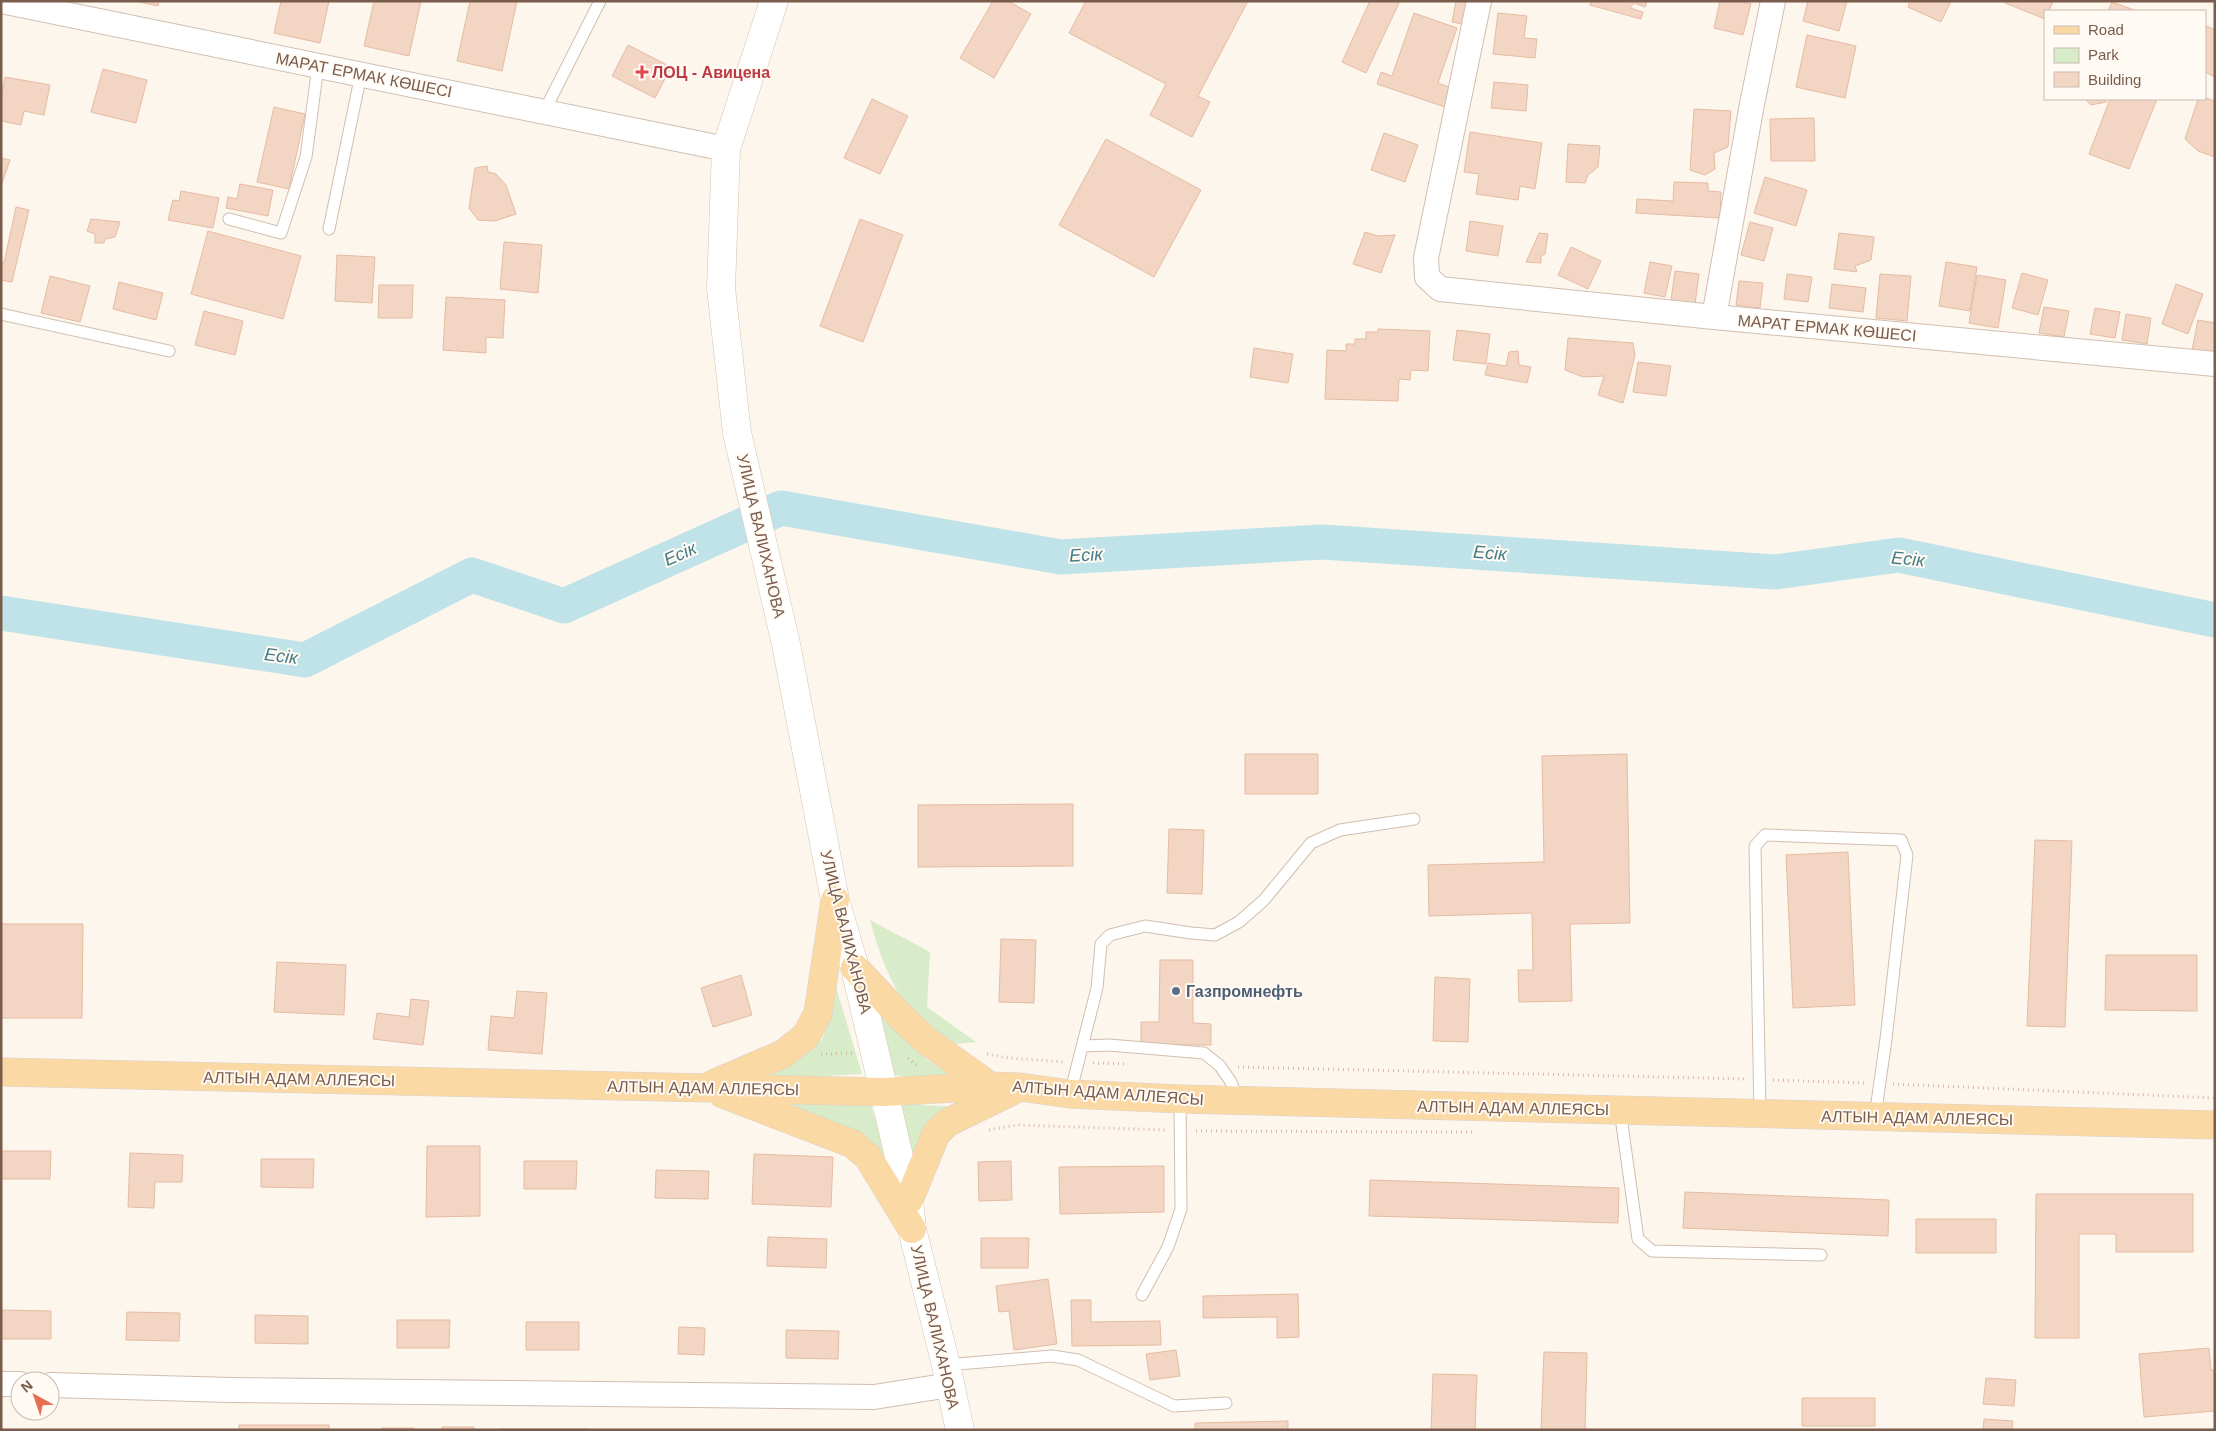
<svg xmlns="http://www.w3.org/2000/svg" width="2216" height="1431" font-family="Helvetica,sans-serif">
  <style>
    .green { fill: #d8ecc9 }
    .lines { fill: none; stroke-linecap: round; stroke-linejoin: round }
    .river { stroke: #bfe3e8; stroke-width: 35 }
    .building { fill: #f3d5c3; stroke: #e6bba3 }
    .service-casing { stroke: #d1beb0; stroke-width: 13 }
    .minor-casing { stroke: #d1beb0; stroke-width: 26 }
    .secondary-casing { stroke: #d6c0b0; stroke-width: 29 }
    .primary-casing { stroke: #dad1cd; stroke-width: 29 }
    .path { stroke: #d9b8a5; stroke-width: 3; stroke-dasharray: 1 4; stroke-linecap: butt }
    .service { stroke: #fff; stroke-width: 11 }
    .minor { stroke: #fff; stroke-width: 24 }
    .secondary { stroke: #fff; stroke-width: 28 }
    .primary { stroke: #fbd9a5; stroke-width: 28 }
    .health-dot { fill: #e0444e; stroke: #fffaf3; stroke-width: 2 }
    .service-dot { fill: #5c6f8a; stroke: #fffaf3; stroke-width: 2 }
    .labels { text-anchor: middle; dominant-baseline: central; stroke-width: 4; stroke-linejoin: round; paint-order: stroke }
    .health-label { font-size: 16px; font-weight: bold; fill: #be3a42; stroke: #fffaf3; text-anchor: start }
    .street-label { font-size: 16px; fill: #7a5c4d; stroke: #fffaf3 }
    .service-label { font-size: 16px; font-weight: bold; fill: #4e5e75; stroke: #fffaf3; text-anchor: start }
    .water-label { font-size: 18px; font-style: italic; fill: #437c86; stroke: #fffaf3 }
  </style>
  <rect width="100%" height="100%" fill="#fdf6ec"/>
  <path class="green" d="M 870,920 L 930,952 L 927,1007 L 976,1042 L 944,1045 C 933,1034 921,1023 911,1011 C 891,986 878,951 870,920 Z
    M 833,977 L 862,1074 L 746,1080 L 822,1040 L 831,1013 Z
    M 866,983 L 927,1060 L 968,1084 L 895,1075 Z
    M 782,1101 L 870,1103 L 897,1183 L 816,1119 Z
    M 898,1104 L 965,1107 L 910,1170 Z"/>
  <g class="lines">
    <path class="river" d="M 1,613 L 305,660 L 472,575 L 564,606 L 781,508 L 1061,557 L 1322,542 L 1775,572 L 1899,555 L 2215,620"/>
  </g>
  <path class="building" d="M 135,1 L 159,1 L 158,6 Z
    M 281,1 L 329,1 L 320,43 L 274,33 Z
    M 374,1 L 421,1 L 409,56 L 364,46 Z
    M 470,1 L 517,1 L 502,71 L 457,61 Z
    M 993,1 L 1008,1 L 1031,14 L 994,78 L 960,58 Z
    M 1086,1 L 1248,1 L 1198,96 L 1210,102 L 1192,137 L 1150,115 L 1166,84 L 1069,33 Z
    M 1370,1 L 1400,1 L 1366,73 L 1342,62 Z
    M 1456,1 L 1471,1 L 1466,25 L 1452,22 Z
    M 1591,1 L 1647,1 L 1645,7 L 1634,3 L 1630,8 L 1643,12 L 1641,19 L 1590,5 Z
    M 1720,1 L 1739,1 L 1751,4 L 1743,35 L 1714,28 Z
    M 1808,1 L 1847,1 L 1839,31 L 1803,21 Z
    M 1910,1 L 1951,1 L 1941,22 L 1908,7 Z
    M 2006,1 L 2053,1 L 2049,11 L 2045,11 L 2045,19 L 2005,3 Z
    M 2112,2 L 2137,11 L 2108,11 Z
    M 1414,13 L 1457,28 L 1438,83 L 1452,88 L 1445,107 L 1377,84 L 1381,72 L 1392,76 Z
    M 1498,13 L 1527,16 L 1524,38 L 1537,39 L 1535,58 L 1493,54 Z
    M 2205,25 L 2215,30 L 2215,77 L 2205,72 Z
    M 1807,35 L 1856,46 L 1845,98 L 1796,87 Z
    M 628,45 L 671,67 L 655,98 L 612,76 Z
    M 103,69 L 147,80 L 136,123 L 91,112 Z
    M 5,77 L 50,85 L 44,115 L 24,111 L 21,125 L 1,121 L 1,99 Z
    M 1494,82 L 1528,85 L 1526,111 L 1491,108 Z
    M 2205,98 L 2215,101 L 2215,157 L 2198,151 L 2185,139 L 2198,99 Z
    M 872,99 L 908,116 L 880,174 L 844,158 Z
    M 2085,99 L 2107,99 L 2106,102 L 2091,105 Z
    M 2110,99 L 2157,99 L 2129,169 L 2089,154 Z
    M 274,107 L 305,114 L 289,189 L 257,182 Z
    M 1694,109 L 1731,111 L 1728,147 L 1714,153 L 1715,169 L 1705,175 L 1690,170 Z
    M 1814,118 L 1815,161 L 1771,161 L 1770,119 Z
    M 1470,132 L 1542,143 L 1535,189 L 1520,186 L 1518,200 L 1476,194 L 1479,174 L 1464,172 Z
    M 1384,133 L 1418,145 L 1405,182 L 1371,170 Z
    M 1106,139 L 1201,190 L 1154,277 L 1059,225 Z
    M 1568,144 L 1600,146 L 1598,167 L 1588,175 L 1585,183 L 1566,182 Z
    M 1,158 L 10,160 L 1,186 Z
    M 487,166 L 488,172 L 496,174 L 506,185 L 516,214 L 495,221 L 478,220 L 469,208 L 475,168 Z
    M 1765,177 L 1807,190 L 1796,226 L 1754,213 Z
    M 1674,182 L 1708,183 L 1708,191 L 1721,192 L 1720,218 L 1636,213 L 1637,199 L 1673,201 Z
    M 240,184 L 273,190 L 268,216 L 226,208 L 228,197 L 237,199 Z
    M 181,191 L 219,198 L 213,228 L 168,220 L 173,200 L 179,201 Z
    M 16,207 L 29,210 L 12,282 L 1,280 L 1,262 L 4,263 Z
    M 91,219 L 120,222 L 115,237 L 105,239 L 104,243 L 95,243 L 95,234 L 87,231 Z
    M 860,219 L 903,235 L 863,342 L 820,326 Z
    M 1470,221 L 1503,226 L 1498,256 L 1466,251 Z
    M 1750,222 L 1773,228 L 1764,261 L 1741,255 Z
    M 208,231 L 301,256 L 283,319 L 191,294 Z
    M 1365,232 L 1378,236 L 1395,235 L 1381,273 L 1353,264 Z
    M 1539,233 L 1548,234 L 1545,254 L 1541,256 L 1541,263 L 1526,262 Z
    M 1839,233 L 1874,237 L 1871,260 L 1855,266 L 1857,272 L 1834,269 Z
    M 504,242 L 542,245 L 538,293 L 500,289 Z
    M 1571,247 L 1601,261 L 1588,289 L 1558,275 Z
    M 337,255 L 375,257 L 372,303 L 335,301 Z
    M 1650,262 L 1672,266 L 1665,297 L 1644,293 Z
    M 1946,262 L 1977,267 L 1970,311 L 1939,306 Z
    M 1675,271 L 1699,274 L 1695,304 L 1683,307 L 1671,300 Z
    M 2022,273 L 2048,280 L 2038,315 L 2012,308 Z
    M 1787,274 L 1812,277 L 1808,302 L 1784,299 Z
    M 1880,274 L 1911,276 L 1907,321 L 1876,318 Z
    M 1977,275 L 2006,280 L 1998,328 L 1969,323 Z
    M 50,276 L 90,286 L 80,322 L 41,313 Z
    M 1739,281 L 1763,283 L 1760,308 L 1736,305 Z
    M 119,282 L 163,293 L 156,320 L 113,309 Z
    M 1832,284 L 1866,288 L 1863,312 L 1829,308 Z
    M 2176,284 L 2203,294 L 2188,334 L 2162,324 Z
    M 379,285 L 413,285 L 412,318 L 378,318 Z
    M 446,297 L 505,300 L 503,338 L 486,337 L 486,353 L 443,350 Z
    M 2044,307 L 2069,311 L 2064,337 L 2039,333 Z
    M 2095,308 L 2120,312 L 2115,338 L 2090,334 Z
    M 204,311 L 243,321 L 235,355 L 195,345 Z
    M 2126,314 L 2151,318 L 2147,344 L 2122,340 Z
    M 2198,320 L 2215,323 L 2215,354 L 2192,350 Z
    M 1378,329 L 1430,331 L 1428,371 L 1411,370 L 1410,380 L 1399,379 L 1398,401 L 1325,399 L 1327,350 L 1346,351 L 1346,344 L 1355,344 L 1355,339 L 1366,339 L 1366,332 L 1378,332 Z
    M 1457,330 L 1490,334 L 1486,364 L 1453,360 Z
    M 1568,338 L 1633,343 L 1635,355 L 1623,403 L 1598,395 L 1604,376 L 1583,377 L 1565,370 Z
    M 1254,348 L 1293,354 L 1288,383 L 1250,377 Z
    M 1518,351 L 1519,365 L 1531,367 L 1527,383 L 1485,375 L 1488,363 L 1506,366 L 1509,352 Z
    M 1638,362 L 1671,366 L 1666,396 L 1633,392 Z
    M 1245,754 L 1318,754 L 1318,794 L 1245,794 Z
    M 1627,754 L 1630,923 L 1570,924 L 1572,1001 L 1519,1002 L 1518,970 L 1533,970 L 1532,913 L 1429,916 L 1428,865 L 1544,862 L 1542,756 Z
    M 1073,804 L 1073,866 L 918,867 L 918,805 Z
    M 1169,829 L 1204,830 L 1202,894 L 1167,893 Z
    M 2035,840 L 2072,841 L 2065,1027 L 2027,1026 Z
    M 1848,852 L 1855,1005 L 1793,1008 L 1786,855 Z
    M 1,924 L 83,924 L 82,1018 L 1,1018 Z
    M 1001,939 L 1036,940 L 1034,1003 L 999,1002 Z
    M 2106,955 L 2197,955 L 2197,1011 L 2105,1010 Z
    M 1160,960 L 1193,960 L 1193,1023 L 1211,1024 L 1211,1045 L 1141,1045 L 1141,1022 L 1159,1022 Z
    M 277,962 L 346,965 L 344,1015 L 274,1012 Z
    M 741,975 L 752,1015 L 713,1027 L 701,988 Z
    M 1435,977 L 1470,979 L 1468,1042 L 1433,1041 Z
    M 517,991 L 547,993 L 542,1054 L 488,1050 L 491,1016 L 514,1018 Z
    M 411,999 L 429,1001 L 423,1045 L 373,1039 L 377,1013 L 409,1017 Z
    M 427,1146 L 480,1146 L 480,1216 L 426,1217 Z
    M 1,1151 L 51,1151 L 50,1179 L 1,1179 Z
    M 130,1153 L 183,1155 L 182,1182 L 155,1182 L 154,1208 L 128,1207 Z
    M 754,1154 L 833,1157 L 831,1207 L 752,1204 Z
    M 261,1159 L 314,1159 L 313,1188 L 261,1187 Z
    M 524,1161 L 577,1161 L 576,1189 L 524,1189 Z
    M 1011,1161 L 1012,1200 L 979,1201 L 978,1162 Z
    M 1164,1166 L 1164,1212 L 1060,1214 L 1059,1167 Z
    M 656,1170 L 709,1171 L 708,1199 L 655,1198 Z
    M 1370,1180 L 1619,1188 L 1618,1223 L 1369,1216 Z
    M 1685,1192 L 1889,1200 L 1888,1236 L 1683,1228 Z
    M 2036,1194 L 2193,1194 L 2193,1252 L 2116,1252 L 2116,1234 L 2079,1234 L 2079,1338 L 2035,1338 Z
    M 1916,1219 L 1996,1219 L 1996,1253 L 1916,1253 Z
    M 768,1237 L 827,1239 L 826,1268 L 767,1266 Z
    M 981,1238 L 1029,1238 L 1028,1268 L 981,1268 Z
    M 1048,1279 L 1057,1344 L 1014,1350 L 1009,1311 L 999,1312 L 996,1286 Z
    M 1298,1294 L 1299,1337 L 1277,1338 L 1277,1317 L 1203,1318 L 1203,1296 Z
    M 1071,1300 L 1091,1300 L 1091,1322 L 1160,1321 L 1161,1345 L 1072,1346 Z
    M 1,1310 L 51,1311 L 51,1339 L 1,1339 Z
    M 127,1312 L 180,1313 L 179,1341 L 126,1340 Z
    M 255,1315 L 308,1316 L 308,1344 L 255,1343 Z
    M 397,1320 L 450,1320 L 449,1348 L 397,1348 Z
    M 526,1322 L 579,1322 L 579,1350 L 526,1350 Z
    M 679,1327 L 705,1328 L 704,1355 L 678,1354 Z
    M 786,1330 L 839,1331 L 838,1359 L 786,1358 Z
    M 2209,1348 L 2211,1370 L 2215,1370 L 2215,1411 L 2144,1417 L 2139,1354 Z
    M 1176,1350 L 1180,1376 L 1150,1380 L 1146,1354 Z
    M 1544,1352 L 1587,1353 L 1585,1430 L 1541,1430 Z
    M 1433,1374 L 1477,1375 L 1475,1430 L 1431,1430 Z
    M 1986,1378 L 2016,1380 L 2014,1406 L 1983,1404 Z
    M 1802,1398 L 1875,1398 L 1875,1426 L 1802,1426 Z
    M 1984,1419 L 2013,1421 L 2012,1430 L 1983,1430 Z
    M 1288,1421 L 1288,1430 L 1195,1430 L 1195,1423 Z
    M 239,1425 L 329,1425 L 329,1430 L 239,1430 Z
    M 442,1427 L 474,1427 L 474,1430 L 442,1430 Z
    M 382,1428 L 414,1428 L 414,1430 L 382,1430 Z
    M 499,1429 L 589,1429 L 589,1430 L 499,1430 Z"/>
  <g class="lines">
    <g class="service-casing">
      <path id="service" d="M 544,112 L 600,1
        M 229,219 L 281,233 L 306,157 L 318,66
        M 329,229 L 361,74
        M 1,314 L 169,351
        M 1083,1046 L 1109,1045 L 1204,1053 L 1220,1066 L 1231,1082 L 1238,1100
        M 1070,1094 L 1097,988 L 1101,944 L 1110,935 L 1145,926 L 1191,933 L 1215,935 L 1239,922 L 1264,900 L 1311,843 L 1340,830 L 1414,819
        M 1620,1110 L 1638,1239 L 1652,1251 L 1821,1255
        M 1760,1114 L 1755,846 L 1765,835 L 1901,840 L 1907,855 L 1886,1039 L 1875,1117
        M 1142,1295 L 1168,1247 L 1181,1209 L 1180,1099
        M 946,1365 L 1052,1356 L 1078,1360 L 1174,1406 L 1226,1403"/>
    </g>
    <g class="minor-casing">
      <path id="minor" d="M 1,1 L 726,149
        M 1479,1 L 1426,258 L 1427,277 L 1440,289 L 1714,317 L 2215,364
        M 1714,317 L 1752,104 L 1773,1
        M 1,1384 L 20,1384
        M 50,1385 L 231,1390 L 874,1397 L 950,1385"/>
    </g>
    <g class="secondary-casing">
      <path id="secondary" d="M 774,1 L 726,149 L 721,288 L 737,433 L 786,644 L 835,900 L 855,968 L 875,1053 L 909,1200 L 912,1229 L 946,1365 L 960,1430"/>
    </g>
    <g class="primary-casing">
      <path id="primary" d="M 855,968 L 905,1021 L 927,1041 L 990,1086
        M 1,1072 L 884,1092 L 990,1086 L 1020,1087 L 1070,1094 L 1180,1099 L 2215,1125
        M 713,1084 L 783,1054 L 806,1036 L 818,1013 L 835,900
        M 723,1094 L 853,1144 L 868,1157 L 912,1229
        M 909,1200 L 936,1134 L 947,1123 L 1016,1089"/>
    </g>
    <path class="path" d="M 821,1054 L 852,1053
      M 987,1054 L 1009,1058 L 1065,1062
      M 908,1058 L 918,1067
      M 1093,1063 L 1127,1064
      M 1238,1067 L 1745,1079
      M 1773,1080 L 1864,1083
      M 1893,1084 L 2215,1098
      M 989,1130 L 1017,1125 L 1167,1130
      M 1196,1131 L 1474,1132"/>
    <use href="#service" class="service"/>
    <use href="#minor" class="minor"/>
    <use href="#secondary" class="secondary"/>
    <use href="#primary" class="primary"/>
  </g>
  <path class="health-dot" d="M639.5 64.5h5v5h5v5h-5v5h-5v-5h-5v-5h5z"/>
  <circle class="service-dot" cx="1176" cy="991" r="5"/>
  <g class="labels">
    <g class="health-label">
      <text x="652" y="72">ЛОЦ - Авицена</text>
    </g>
    <g class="street-label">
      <text transform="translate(364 75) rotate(11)">МАРАТ ЕРМАК КӨШЕСІ</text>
      <text transform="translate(1827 328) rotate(5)">МАРАТ ЕРМАК КӨШЕСІ</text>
      <text transform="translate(761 536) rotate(77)">УЛИЦА ВАЛИХАНОВА</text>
      <text transform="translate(846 932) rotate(76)">УЛИЦА ВАЛИХАНОВА</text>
      <text transform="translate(299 1079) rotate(1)">АЛТЫН АДАМ АЛЛЕЯСЫ</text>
      <text transform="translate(703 1088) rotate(1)">АЛТЫН АДАМ АЛЛЕЯСЫ</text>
      <text transform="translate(1108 1093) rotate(4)">АЛТЫН АДАМ АЛЛЕЯСЫ</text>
      <text transform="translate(1513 1108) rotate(1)">АЛТЫН АДАМ АЛЛЕЯСЫ</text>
      <text transform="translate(1917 1118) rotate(1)">АЛТЫН АДАМ АЛЛЕЯСЫ</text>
      <text transform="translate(935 1327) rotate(77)">УЛИЦА ВАЛИХАНОВА</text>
    </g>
    <g class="service-label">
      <text x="1186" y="991">Газпромнефть</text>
    </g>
    <g class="water-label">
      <text transform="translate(1490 553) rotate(4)">Есік</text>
      <text transform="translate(680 554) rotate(-24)">Есік</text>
      <text transform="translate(1086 555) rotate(-3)">Есік</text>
      <text transform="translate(1908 559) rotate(5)">Есік</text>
      <text transform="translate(281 656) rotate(7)">Есік</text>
    </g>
  </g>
  <rect width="2216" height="1431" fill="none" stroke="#7a5c4d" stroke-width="5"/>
  <rect x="2044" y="10" width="162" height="90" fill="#fffaf3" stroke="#cabbb1"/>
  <rect x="2054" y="26" width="25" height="8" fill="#fbd9a5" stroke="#cabbb1"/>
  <text x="2088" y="35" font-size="15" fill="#7a5c4d">Road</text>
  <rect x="2054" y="48" width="25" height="15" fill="#d8ecc9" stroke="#cabbb1"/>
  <text x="2088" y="60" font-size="15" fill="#7a5c4d">Park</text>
  <rect x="2054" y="72" width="25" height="15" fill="#f3d5c3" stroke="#cabbb1"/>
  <text x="2088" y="85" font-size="15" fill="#7a5c4d">Building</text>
  <g transform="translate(35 1396) rotate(320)"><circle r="24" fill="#fffaf3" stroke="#cabbb1"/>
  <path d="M0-4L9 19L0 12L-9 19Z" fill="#e76f51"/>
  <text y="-8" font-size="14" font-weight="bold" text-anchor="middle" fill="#7a5c4d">N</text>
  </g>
</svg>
